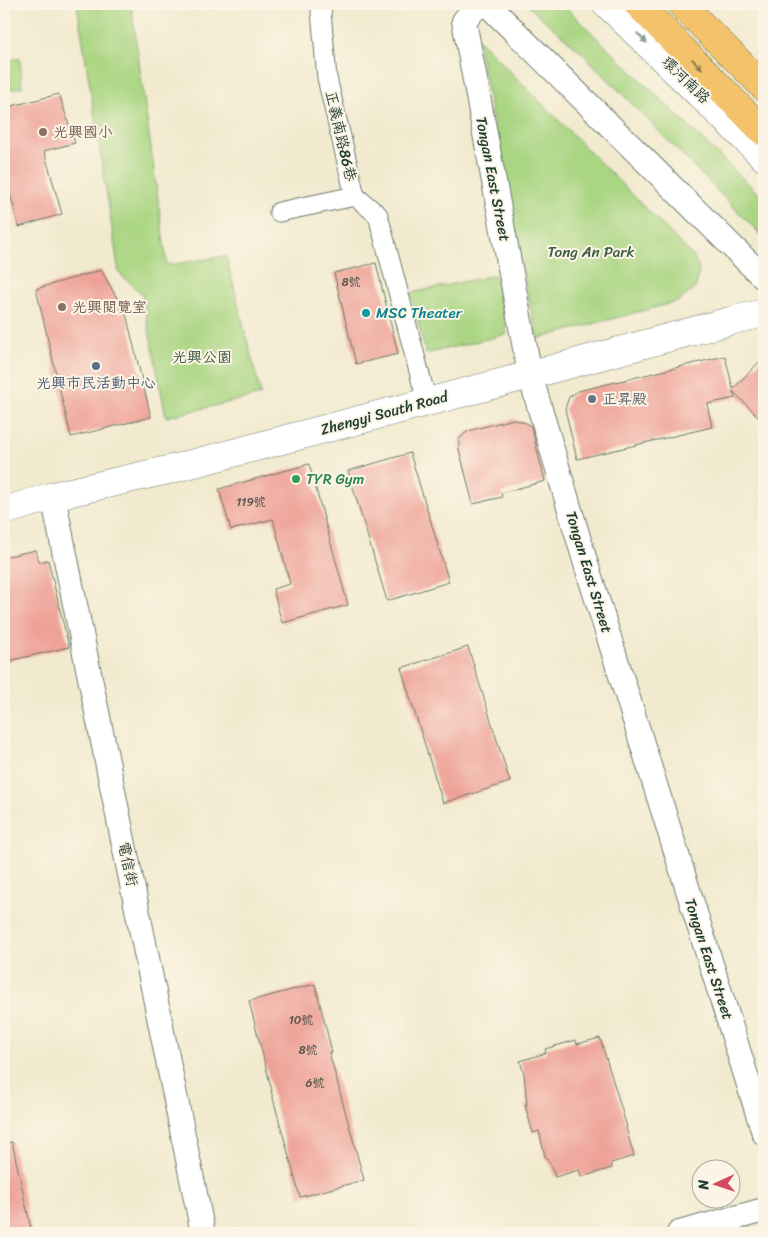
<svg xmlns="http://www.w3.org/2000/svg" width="768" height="1237" font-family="Sriracha,'LXGW WenKai TC',sans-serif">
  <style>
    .green { fill: #aad683; stroke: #648a5c }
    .building { fill: #eea197 }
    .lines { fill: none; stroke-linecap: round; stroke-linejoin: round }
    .pedestrian-casing { stroke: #697a6a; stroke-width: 21 }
    .minor-casing { stroke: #697a6a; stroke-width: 26 }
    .tertiary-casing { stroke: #697a6a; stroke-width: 29 }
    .trunk-casing { stroke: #697a6a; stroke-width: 29 }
    .pedestrian { stroke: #fff; stroke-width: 19 }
    .minor { stroke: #fff; stroke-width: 24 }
    .tertiary { stroke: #fff; stroke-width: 28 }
    .trunk { stroke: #f3c26a; stroke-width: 28 }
    .oneway { fill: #8f9e9a }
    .oneway2 { fill: #7e794c }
    .education-dot { fill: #8d6e63; stroke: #fcf5e5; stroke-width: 2 }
    .culture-dot { fill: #0f9aa8; stroke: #fcf5e5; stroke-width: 2 }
    .service-dot { fill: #5c6f8a; stroke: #fcf5e5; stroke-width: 2 }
    .worship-dot { fill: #6b7280; stroke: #fcf5e5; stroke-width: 2 }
    .leisure-dot { fill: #2e9e5b; stroke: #fcf5e5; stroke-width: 2 }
    .labels { text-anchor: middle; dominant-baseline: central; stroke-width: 4; stroke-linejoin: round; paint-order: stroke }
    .number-label { font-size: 12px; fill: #53564d }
    .street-label { font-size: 15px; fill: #1f3d34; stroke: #fcf5e5 }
    .education-label { font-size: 15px; fill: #785e54; stroke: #fcf5e5; text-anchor: start }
    .park-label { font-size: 15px; fill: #3b5c44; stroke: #fcf5e5 }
    .culture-label { font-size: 15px; fill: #0d838f; stroke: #fcf5e5; text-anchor: start }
    .service-label { font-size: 15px; fill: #4e5e75; stroke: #fcf5e5 }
    .worship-label { font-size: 15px; fill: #5b616d; stroke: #fcf5e5; text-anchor: start }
    .leisure-label { font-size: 15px; fill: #27864d; stroke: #fcf5e5; text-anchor: start }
  </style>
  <rect width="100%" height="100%" fill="#fcf5e5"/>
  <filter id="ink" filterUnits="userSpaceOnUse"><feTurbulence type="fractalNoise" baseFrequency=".02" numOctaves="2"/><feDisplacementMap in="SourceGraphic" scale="10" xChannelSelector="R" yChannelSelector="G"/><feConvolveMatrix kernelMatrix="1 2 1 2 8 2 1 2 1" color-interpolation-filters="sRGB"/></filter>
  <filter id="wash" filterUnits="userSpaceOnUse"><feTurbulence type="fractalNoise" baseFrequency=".0096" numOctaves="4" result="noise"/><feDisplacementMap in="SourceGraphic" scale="20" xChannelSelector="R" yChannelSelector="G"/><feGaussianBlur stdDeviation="1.12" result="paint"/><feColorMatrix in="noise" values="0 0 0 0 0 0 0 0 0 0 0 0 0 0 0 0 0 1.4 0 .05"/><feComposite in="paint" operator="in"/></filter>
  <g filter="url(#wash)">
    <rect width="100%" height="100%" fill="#f2eacf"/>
    <path class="green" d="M 77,4 L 131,4 L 167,265 L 226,256 L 261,395 L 166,417 L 142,294 L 119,273 Z
      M 526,4 L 562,4 L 764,199 L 764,238 L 581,52 Z
      M 476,37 L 693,256 L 699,268 L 696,287 L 679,301 L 537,339 Z
      M 20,58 L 22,87 L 4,91 L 4,61 Z
      M 495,275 L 507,334 L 426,354 L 411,293 Z"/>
    <g id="blocks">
      <path class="building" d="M 59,94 L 75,143 L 44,151 L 62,214 L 19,227 L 4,171 L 4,108 Z
        M 376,263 L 398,354 L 356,364 L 334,273 Z
        M 101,270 L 126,314 L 151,417 L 71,437 L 36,289 Z
        M 725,356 L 733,389 L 764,357 L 764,423 L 733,391 L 735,398 L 707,404 L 712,427 L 577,459 L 565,409 L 569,397 L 578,391 Z
        M 513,419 L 526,423 L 531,426 L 545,481 L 501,493 L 502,497 L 473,504 L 459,449 L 459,439 L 468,431 Z
        M 410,453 L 449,582 L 387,601 L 348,471 Z
        M 309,464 L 348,605 L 282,623 L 273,589 L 290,584 L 273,519 L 231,530 L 219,489 Z
        M 36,550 L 39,562 L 48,560 L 69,647 L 4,662 L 4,557 Z
        M 468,647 L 510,782 L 443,803 L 401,668 Z
        M 315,984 L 332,1052 L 329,1052 L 364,1180 L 300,1197 L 271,1091 L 272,1091 L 249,1001 Z
        M 600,1038 L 627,1127 L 626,1128 L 634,1156 L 611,1163 L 612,1168 L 581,1177 L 579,1170 L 555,1177 L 552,1167 L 545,1156 L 539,1131 L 533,1133 L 525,1105 L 527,1105 L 524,1074 L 520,1061 L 546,1053 L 545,1049 L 576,1040 L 577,1044 Z
        M 12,1142 L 32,1233 L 4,1233 L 4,1143 Z"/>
    </g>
  </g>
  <g filter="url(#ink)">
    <use href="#blocks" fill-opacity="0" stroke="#697a6a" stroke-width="1"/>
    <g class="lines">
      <g class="pedestrian-casing">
        <path id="pedestrian" d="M 323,4 L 321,12 L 327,78 L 355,196 L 378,215 L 427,402
          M 279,212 L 355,196"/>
      </g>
      <g class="minor-casing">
        <path id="minor" d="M 479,4 L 464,21 L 530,375 L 586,564 L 764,1133
          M 487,4 L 764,278
          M 53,496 L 203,1233
          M 679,1233 L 764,1210"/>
      </g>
      <g class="tertiary-casing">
        <path id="tertiary" d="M 607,4 L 764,157
          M 4,511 L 53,496 L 172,469 L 530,375 L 730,321 L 764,313"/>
      </g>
      <g class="trunk-casing">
        <path id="trunk" d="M 638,4 L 764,132
          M 681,4 L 764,87"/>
      </g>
      <use href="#pedestrian" class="pedestrian"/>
      <use href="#minor" class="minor"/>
      <use href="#tertiary" class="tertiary"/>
      <use href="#trunk" class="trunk"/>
    </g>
    <defs><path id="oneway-solid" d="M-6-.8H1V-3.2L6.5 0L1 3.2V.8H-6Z" transform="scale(1.25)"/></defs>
    <use class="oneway" href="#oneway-solid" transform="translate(642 38) rotate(44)"/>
    <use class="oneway2" href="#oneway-solid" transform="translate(697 64) rotate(46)"/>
  </g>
  <g class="education-dot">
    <circle cx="43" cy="132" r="5"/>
    <circle cx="62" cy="307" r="5"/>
  </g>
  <circle class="culture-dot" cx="366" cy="313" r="5"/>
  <circle class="service-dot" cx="96" cy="366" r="5"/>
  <circle class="worship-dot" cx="592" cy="399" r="5"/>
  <circle class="leisure-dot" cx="296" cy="479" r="5"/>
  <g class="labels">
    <g class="number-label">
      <text x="351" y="282">8號</text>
      <text x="251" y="502">119號</text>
      <text x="301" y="1020">10號</text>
      <text x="308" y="1050">8號</text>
      <text x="315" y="1083">6號</text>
    </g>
    <g class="street-label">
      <text transform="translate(686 80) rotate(44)">環河南路</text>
      <text transform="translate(341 136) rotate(77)">正義南路86巷</text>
      <text transform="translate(493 179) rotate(79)">Tongan East Street</text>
      <text transform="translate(384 413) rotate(-15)">Zhengyi South Road</text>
      <text transform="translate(589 572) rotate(73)">Tongan East Street</text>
      <text transform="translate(128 864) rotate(78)">電信街</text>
      <text transform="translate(709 959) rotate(72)">Tongan East Street</text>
    </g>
    <g class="education-label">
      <text x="53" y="132">光興國小</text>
      <text x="72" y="307">光興閱覽室</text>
    </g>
    <g class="park-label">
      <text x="591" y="252">Tong An Park</text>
      <text x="202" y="357">光興公園</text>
    </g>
    <g class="culture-label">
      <text x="376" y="313">MSC Theater</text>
    </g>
    <g class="service-label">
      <text x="96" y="383">光興市民活動中心</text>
    </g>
    <g class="worship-label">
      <text x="602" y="399">正昇殿</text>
    </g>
    <g class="leisure-label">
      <text x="306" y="479">TYR Gym</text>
    </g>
  </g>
  <rect width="768" height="1237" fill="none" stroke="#fcf5e5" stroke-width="20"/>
  <g transform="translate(716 1184) rotate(267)"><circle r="24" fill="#fcf5e5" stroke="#a4ab9e"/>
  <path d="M0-4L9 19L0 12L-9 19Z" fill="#d1495b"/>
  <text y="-8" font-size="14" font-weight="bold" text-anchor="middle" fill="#1f3d34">N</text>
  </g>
</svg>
